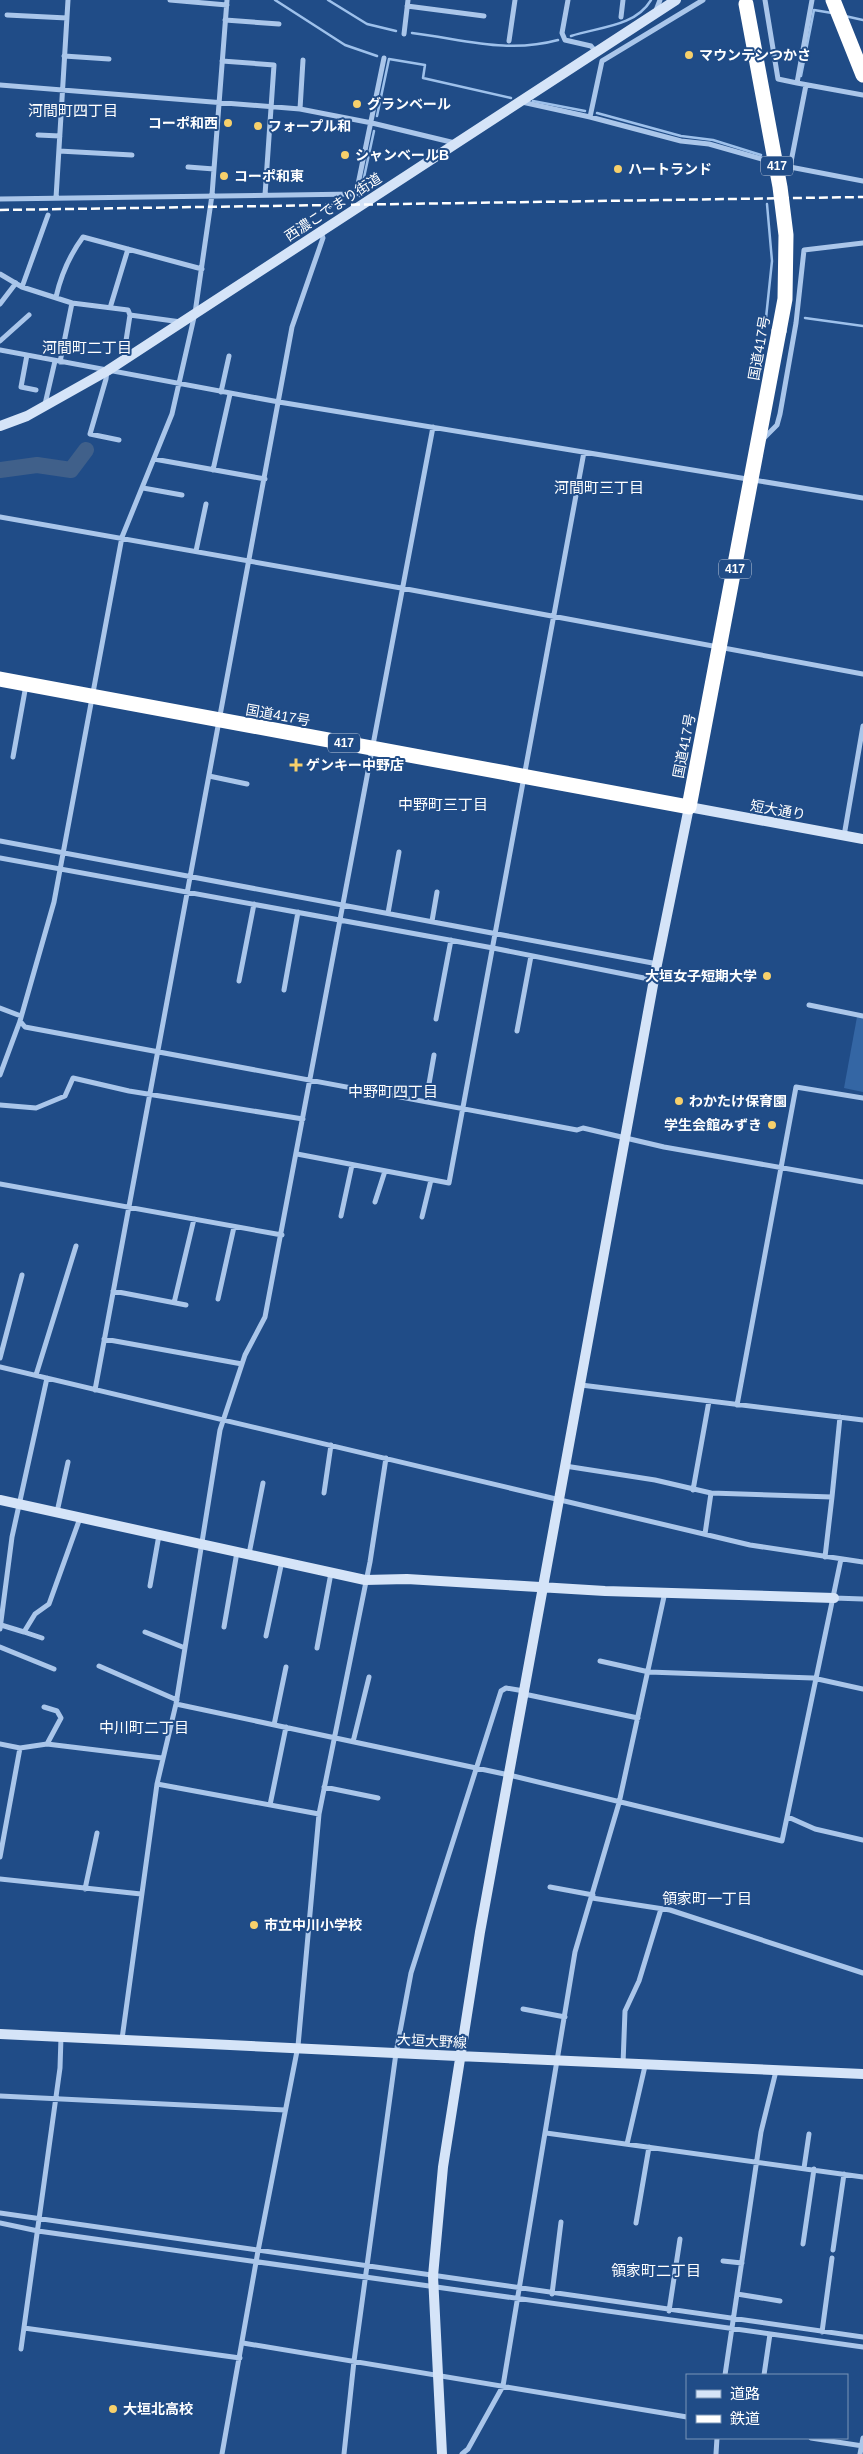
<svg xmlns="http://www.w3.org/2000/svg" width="863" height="2454" font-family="Arial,'Noto Sans JP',sans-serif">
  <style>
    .green { fill: #3466a4 }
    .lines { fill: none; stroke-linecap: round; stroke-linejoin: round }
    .stream { stroke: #9ec1eb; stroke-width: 2.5 }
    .river { stroke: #40608a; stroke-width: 16 }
    .street { stroke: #aac6ea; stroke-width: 5 }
    .secondary { stroke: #d5e4f8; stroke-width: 10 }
    .highway { stroke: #fff; stroke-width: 15 }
    .rail { stroke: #fff; stroke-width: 2.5; stroke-dasharray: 9 4; stroke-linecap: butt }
    .highway-bridge { stroke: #fff; stroke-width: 15 }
    .poi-dot { fill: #f7d06b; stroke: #204c87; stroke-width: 2 }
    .labels { text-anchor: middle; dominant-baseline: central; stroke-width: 4; stroke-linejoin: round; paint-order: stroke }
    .shield { fill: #204c87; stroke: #bcc9db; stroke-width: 1 }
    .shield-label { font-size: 12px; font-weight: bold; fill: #fff }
    .poi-label { font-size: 14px; font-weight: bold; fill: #fff; stroke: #204c87; text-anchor: start }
    .street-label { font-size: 14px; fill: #fff; stroke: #204c87 }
    .neighbourhood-label { font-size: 15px; fill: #fff; stroke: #204c87 }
  </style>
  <rect width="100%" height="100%" fill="#204c87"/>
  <path class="green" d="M 857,1017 L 863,1018 L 863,1092 L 844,1088 Z"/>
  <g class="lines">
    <path class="stream" d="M 275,0 L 345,45 L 377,56
      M 328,0 L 367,24 L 396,31
      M 845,16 L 863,20
      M 412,33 C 463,39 507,54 558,40
      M 571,36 C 598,27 635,27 651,0
      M 801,76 L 814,10 L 832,13
      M 533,101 L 585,111
      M 597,113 L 681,136 L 713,140 L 761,155
      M 377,116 L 389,59 L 425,65 L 423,78 L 511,98
      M 360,196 L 374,131
      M 766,318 L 772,261 L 767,204
      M 805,318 L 863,326"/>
    <path class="river" d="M 0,470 L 37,465 L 71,470 L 86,450"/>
    <path class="street" d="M 170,0 L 227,5
      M 568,0 L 562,33 L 565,40 L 591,46 L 596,52
      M 765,0 L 778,79 L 797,83
      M 812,0 L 797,83 L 863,95
      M 407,6 L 484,16
      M 655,13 L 660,0
      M 7,15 L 67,18
      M 621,17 L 623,0
      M 225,20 L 279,24
      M 404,34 L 408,0
      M 509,41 L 515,0
      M 64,56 L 109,59
      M 222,61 L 274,65 L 265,195
      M 0,85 L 300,109 L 372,123 L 455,143
      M 522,102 L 590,117 L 681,141 L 709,144 L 790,167 L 863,181
      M 300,109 L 303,60
      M 590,117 L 602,61 L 703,0
      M 38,135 L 60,136
      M 59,151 L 132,155
      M 188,167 L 214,169
      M 790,167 L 806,85
      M 56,198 L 68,0
      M 0,199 L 356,194 L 384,58
      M 0,274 L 22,287 L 72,303 L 60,362
      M 22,287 L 48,215
      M 56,297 C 61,275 69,256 83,237 L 202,269
      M 72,303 L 128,310 L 130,315 L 181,322
      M 0,304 L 16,283
      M 110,308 L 128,249
      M 0,341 L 29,315
      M 0,350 L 279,402 L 863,498
      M 27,355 L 21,387 L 36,390
      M 123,360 L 130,315
      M 107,371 L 106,379 L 90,434 L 119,440
      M 221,392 L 229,356
      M 45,404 L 55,361
      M 763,439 L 777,425 L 780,414 L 796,323 L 804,250 L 863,243
      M 154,459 L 265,479
      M 213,470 L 230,394
      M 143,488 L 182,495
      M 0,517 L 401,588 L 863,674
      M 196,551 L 206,504
      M 13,757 L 26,685
      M 209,776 L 247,784
      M 844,836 L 863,726
      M 0,841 L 658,964
      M 0,858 L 493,948 L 654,980
      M 388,913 L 399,852
      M 432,921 L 437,892
      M 239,981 L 254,904
      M 284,990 L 298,912
      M 809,1005 L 863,1016
      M 0,1008 L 21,1016
      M 436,1019 L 451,940
      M 20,1021 L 25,1027 L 577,1130 L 583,1128 L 664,1147 L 863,1182
      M 517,1031 L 531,956
      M 0,1075 L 20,1021 L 54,902 L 122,537 L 172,414 L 195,313 L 212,195 L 227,0
      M 426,1101 L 434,1055
      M 0,1105 L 36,1108 L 65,1096 L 73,1078 L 129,1091 L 303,1119
      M 297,1154 L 449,1183 L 584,452
      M 0,1184 L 282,1235
      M 375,1202 L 385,1171
      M 341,1216 L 352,1165
      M 422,1217 L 431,1180
      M 113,1291 L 186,1305
      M 218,1299 L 234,1227
      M 174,1303 L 194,1219
      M 104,1339 L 242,1364
      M 0,1358 L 22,1275
      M 0,1367 L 750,1545 L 863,1562
      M 36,1375 L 76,1246
      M 581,1385 L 863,1420
      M 95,1390 L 292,327 L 323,238 L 321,232
      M 737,1405 L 796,1087 L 863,1098
      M 565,1466 L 655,1480 L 711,1493 L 705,1534
      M 693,1490 L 709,1401
      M 324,1493 L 331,1445
      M 711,1493 L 832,1497 L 825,1557
      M 832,1497 L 840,1417
      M 57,1512 L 68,1462
      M 249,1554 L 263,1483
      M 150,1586 L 159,1535
      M 834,1598 L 863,1599
      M 1,1625 L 24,1632 L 35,1614 L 49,1604 L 80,1518
      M 224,1627 L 237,1552
      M 0,1629 L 12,1537 L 47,1378
      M 24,1632 L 42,1638
      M 145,1632 L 185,1648
      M 266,1636 L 282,1561
      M 0,1647 L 54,1669
      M 317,1648 L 331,1573
      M 600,1661 L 649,1672 L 813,1678 L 863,1689
      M 99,1666 L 177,1700
      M 524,1694 L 638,1718
      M 176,1704 L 509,1775 L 782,1841 L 841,1559
      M 44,1707 L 57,1711 L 61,1718 L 47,1744
      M 274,1725 L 286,1667
      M 353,1742 L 369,1677
      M 0,1744 L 20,1748 L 47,1744 L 162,1758
      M 157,1784 L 319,1814
      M 324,1787 L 378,1798
      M 270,1805 L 286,1727
      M 788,1817 L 815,1829 L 863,1840
      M 0,1857 L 20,1748
      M 0,1879 L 141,1894
      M 550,1887 L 593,1895
      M 85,1889 L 97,1833
      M 592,1898 L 670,1910 L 863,1973
      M 523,2009 L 565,2017
      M 122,2039 L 157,1784 L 176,1704 L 220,1430 L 245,1355 L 265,1317 L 433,427
      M 623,2064 L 625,2011 L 639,1981 L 661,1909
      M 0,2096 L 285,2110
      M 546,2133 L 863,2177
      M 627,2144 L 645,2066
      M 804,2168 L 809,2134
      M 0,2213 L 863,2337
      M 0,2223 L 38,2231 L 863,2347
      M 636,2223 L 649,2147
      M 803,2244 L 814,2169
      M 833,2250 L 844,2174
      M 723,2261 L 742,2263
      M 552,2294 L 561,2222
      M 737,2294 L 780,2301
      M 669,2311 L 680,2239
      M 24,2328 L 240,2358
      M 822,2332 L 832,2258
      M 243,2343 L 687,2417
      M 21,2349 L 60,2068 L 61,2037
      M 725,2375 L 761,2132 L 776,2071
      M 764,2375 L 770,2334
      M 811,2438 L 863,2446
      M 222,2454 L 258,2251 L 298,2046 L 319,1814 L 370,1562 L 386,1458
      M 344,2454 L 354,2361 L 396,2053 L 411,1973 L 501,1691 L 506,1688 L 524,1691
      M 462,2454 L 468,2449 L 503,2386 L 575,1952 L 619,1803 L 665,1592
      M 716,2454 L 717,2438
      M 860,2454 L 863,2438"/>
    <path class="secondary" d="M 0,426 L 27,416 L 107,371 L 676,0
      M 0,1500 L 365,1580 L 407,1579 L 605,1591 L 834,1598
      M 0,2034 C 288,2047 575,2063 863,2074
      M 442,2454 L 433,2276 L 443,2167 L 480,1932 L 524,1691 L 655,974 L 689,807 L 863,839"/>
    <path class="highway" d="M 833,0 L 863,75
      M 0,679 L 689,807 L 779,331"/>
    <path class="rail" d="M 0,210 L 863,197"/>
    <path class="highway-bridge" d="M 746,4 L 780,187 L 786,235 L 785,299 L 779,331"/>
  </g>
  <g class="poi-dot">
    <circle cx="689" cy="55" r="5"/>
    <circle cx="357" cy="104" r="5"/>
    <circle cx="228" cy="123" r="5"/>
    <circle cx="258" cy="126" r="5"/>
    <circle cx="345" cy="155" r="5"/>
    <circle cx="618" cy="169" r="5"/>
    <circle cx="224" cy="176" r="5"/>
    <path d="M293.5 757.5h5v5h5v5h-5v5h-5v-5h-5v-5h5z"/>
    <circle cx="767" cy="976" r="5"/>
    <circle cx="679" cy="1101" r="5"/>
    <circle cx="772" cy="1125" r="5"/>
    <circle cx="254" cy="1925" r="5"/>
    <circle cx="113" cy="2409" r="5"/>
  </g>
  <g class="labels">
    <g class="shield">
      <rect x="761" y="156.5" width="32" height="19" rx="4"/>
      <rect x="719" y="559.5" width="32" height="19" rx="4"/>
      <rect x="328" y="733.5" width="32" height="19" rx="4"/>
    </g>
    <g class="shield-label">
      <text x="777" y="166">417</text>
      <text x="735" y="569">417</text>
      <text x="344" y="743">417</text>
    </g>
    <g class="poi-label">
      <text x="699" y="55">マウンテンつかさ</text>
      <text x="367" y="104">グランベール</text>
      <text x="218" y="123" text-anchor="end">コーポ和西</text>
      <text x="268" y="126">フォープル和</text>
      <text x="355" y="155">シャンベールB</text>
      <text x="628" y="169">ハートランド</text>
      <text x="234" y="176">コーポ和東</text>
      <text x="306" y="765">ゲンキー中野店</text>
      <text x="757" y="976" text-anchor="end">大垣女子短期大学</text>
      <text x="689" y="1101">わかたけ保育園</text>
      <text x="762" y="1125" text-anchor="end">学生会館みずき</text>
      <text x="264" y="1925">市立中川小学校</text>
      <text x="123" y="2409">大垣北高校</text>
    </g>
    <g class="street-label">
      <text transform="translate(333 207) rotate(-33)">西濃こでまり街道</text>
      <text transform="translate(759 348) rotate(-80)">国道417号</text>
      <text transform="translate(278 715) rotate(10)">国道417号</text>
      <text transform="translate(684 746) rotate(-79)">国道417号</text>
      <text transform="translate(778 810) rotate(10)">短大通り</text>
      <text transform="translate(432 2041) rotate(3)">大垣大野線</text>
    </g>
    <g class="neighbourhood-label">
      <text x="73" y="110">河間町四丁目</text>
      <text x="87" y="347">河間町二丁目</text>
      <text x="599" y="487">河間町三丁目</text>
      <text x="443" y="804">中野町三丁目</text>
      <text x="393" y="1091">中野町四丁目</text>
      <text x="144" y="1727">中川町二丁目</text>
      <text x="707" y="1898">領家町一丁目</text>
      <text x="656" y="2270">領家町二丁目</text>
    </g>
  </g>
  <rect x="686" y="2374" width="162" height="65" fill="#204c87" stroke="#7994b7"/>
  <rect x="696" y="2390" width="25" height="8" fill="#d5e4f8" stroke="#7994b7"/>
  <text x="730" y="2399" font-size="15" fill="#ffffff">道路</text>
  <rect x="696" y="2415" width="25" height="8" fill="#ffffff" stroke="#7994b7"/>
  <text x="730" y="2424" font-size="15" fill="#ffffff">鉄道</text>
</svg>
